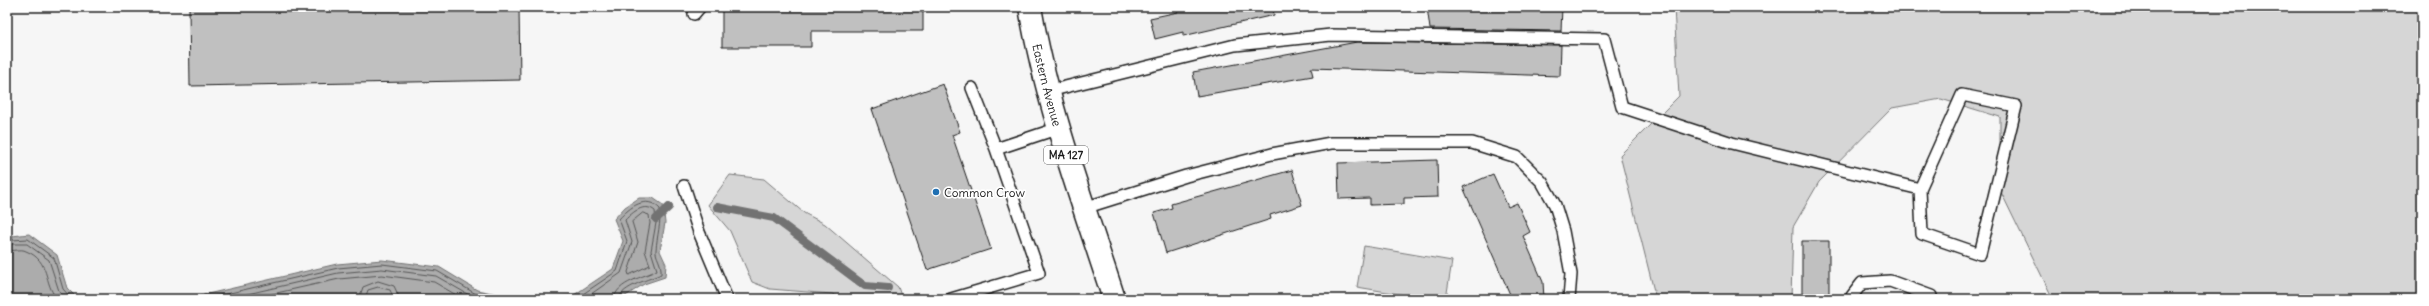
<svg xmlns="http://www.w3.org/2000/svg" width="2429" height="306" font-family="Delius,sans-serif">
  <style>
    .green { fill: #d6d6d6; stroke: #797979 }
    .water { fill: #acacac; stroke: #727272 }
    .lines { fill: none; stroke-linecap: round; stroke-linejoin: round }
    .shore { stroke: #565656; stroke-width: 1 }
    .stream { stroke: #727272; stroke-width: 8 }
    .building { fill: #c0c0c0; stroke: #1c1c1c }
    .service-casing { stroke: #1c1c1c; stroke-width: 14 }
    .primary-casing { stroke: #1c1c1c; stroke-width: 25 }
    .path { stroke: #1c1c1c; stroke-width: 2.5; stroke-dasharray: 4 3; stroke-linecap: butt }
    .service { stroke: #fff; stroke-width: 11 }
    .primary { stroke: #fff; stroke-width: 22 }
    .poi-dot { fill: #1f6fb2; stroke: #fff; stroke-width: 1.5 }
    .labels { text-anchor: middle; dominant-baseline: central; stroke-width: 3.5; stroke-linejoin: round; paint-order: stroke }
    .shield { fill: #fff; stroke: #606060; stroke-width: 1 }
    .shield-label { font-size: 11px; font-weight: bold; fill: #1c1c1c }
    .street-label { font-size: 12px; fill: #1c1c1c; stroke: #fff }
    .poi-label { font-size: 12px; fill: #1c1c1c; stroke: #fff; text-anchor: start }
  </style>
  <rect width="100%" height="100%" fill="#f6f6f6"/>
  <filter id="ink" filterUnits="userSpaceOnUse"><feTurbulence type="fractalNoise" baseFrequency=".025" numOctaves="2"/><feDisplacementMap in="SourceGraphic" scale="8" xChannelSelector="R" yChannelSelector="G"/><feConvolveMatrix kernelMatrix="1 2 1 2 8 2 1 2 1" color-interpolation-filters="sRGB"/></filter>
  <g filter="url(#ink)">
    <path class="green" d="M 1674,7 L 2422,7 L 2422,299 L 2053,299 L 2000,190 L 2000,117 L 1941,99 L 1892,108 L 1819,182 L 1793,227 L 1791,299 L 1656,299 L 1620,155 L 1679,96 Z
      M 730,175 L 764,179 L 804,213 L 825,224 L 898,287 L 902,299 L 844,299 L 832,294 L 770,289 L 752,282 L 730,231 L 708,205 Z
      M 1364,246 L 1452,261 L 1446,299 L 1429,299 L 1357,287 Z"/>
    <path class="water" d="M 639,198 L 653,198 L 663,205 L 665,223 L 660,251 L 666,264 L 665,277 L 644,284 L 621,299 L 396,299 L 377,296 L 369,299 L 186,299 L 337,264 L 382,260 L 439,267 L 477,290 L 522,299 L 574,295 L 613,269 L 623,241 L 614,219 L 625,207 Z
      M 7,229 L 12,236 L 29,234 L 57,255 L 67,288 L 78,299 L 7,299 Z"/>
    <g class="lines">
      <path class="shore" d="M 643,213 L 649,215 L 650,223 L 645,251 L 650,265 L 629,275 L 628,272 L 638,242 L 632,222 Z
        M 7,236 L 12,240 L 28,239 L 54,258 L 63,289 L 72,299
        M 7,244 L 27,244 L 49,260 L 59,291 L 65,299
        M 7,250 C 13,252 21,248 26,251 C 51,261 43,283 57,299
        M 204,299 L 338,268 L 382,264 L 437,271 L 476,294 L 502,299
        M 226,299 L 338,273 L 382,269 L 436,276 L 476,299
        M 250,299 L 339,279 L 382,275 L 434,282 L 463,299
        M 359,299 L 363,287 L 378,281 L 394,286 L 400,299
        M 365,299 L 368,290 L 378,287 L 390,290 L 394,299
        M 570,299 L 577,298 L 617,271 L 627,241 L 619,219 C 630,207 646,194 660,209 C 661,224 657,235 656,250 C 655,257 662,262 661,274 C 652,279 621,286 619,299
        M 584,299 L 621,273 L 632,242 L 625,220 C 633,212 644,202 655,211 L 656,223 L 651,251 L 657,270 C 645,277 616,282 614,299"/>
      <path class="stream" d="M 717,207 L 774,218 L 865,286 L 888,288
        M 656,219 L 669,207"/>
    </g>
    <path class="building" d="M 189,7 L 519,7 L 520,80 L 190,86 Z
      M 722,7 L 923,7 L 923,31 L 811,31 L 811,47 L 722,47 Z
      M 1177,7 L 1273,7 L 1274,15 L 1183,36 L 1183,32 L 1155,39 L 1150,18 L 1178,12 Z
      M 1427,7 L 1562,7 L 1561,31 L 1430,29 Z
      M 1357,42 L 1561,45 L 1560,76 L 1311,68 L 1313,76 L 1197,96 L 1193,72 Z
      M 943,84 L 960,132 L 952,135 L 991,249 L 927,270 L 872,109 Z
      M 1437,160 L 1438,197 L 1404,198 L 1404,204 L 1370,205 L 1370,198 L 1339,199 L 1338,163 Z
      M 1292,170 L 1302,205 L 1270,215 L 1271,219 L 1166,253 L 1154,213 L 1172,208 L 1171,204 Z
      M 1493,174 L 1508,207 L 1517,203 L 1530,232 L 1523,236 L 1543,282 L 1544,299 L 1512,299 L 1463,187 Z
      M 1802,241 L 1829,241 L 1829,299 L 1802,299 Z"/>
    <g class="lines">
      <g class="service-casing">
        <path id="service" d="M 694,14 L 700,7
          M 1049,91 L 1235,45 L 1331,35 L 1604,39 L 1622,107 L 1732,143 L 1920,189
          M 1962,95 L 2016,106 L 1980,254 L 1922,234 L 1920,189 Z
          M 996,149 L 1059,128
          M 684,186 L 699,232 L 727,299
          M 1084,208 L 1186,176 L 1272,154 L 1331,143 L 1472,143 L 1517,157 L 1542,182 L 1555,205 L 1563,231 L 1571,274 L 1569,299
          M 951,299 L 1039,273 L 996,149 L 972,88
          M 1852,299 L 1852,296 L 1862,283 L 1890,281 L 1931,296 L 1931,299"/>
      </g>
      <g class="primary-casing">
        <g id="primary">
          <path id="s1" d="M 1030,7 C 1047,107 1083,203 1114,299"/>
        </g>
      </g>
      <path class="path" d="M 1949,297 L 1970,299"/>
      <use href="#service" class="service"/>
      <use href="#primary" class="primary"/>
    </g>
  </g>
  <circle class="poi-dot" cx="936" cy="192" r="4"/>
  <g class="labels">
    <rect class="shield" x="1044" y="146" width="44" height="18" rx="3"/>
    <g class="shield-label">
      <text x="1066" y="155">MA 127</text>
    </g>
    <g class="street-label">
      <text stroke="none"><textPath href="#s1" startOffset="80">Eastern Avenue</textPath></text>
    </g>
    <g class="poi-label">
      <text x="944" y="192">Common Crow</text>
    </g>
  </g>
  <rect width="2429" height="306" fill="none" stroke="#fff" stroke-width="24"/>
  <rect x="12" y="12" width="2405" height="282" fill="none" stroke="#1c1c1c" stroke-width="1.5" filter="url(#ink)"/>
</svg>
